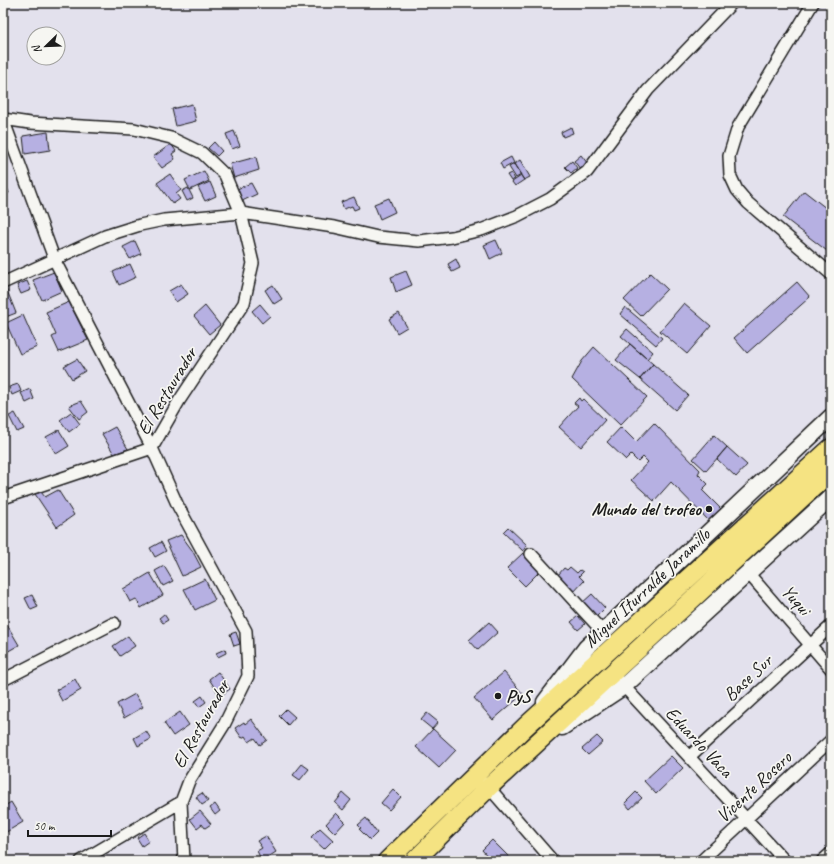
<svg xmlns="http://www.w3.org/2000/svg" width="834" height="864" font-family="Caveat,sans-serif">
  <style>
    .building { fill: #b6b0e2; stroke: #1c1c1c }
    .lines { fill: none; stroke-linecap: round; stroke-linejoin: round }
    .minor-casing { stroke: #1c1c1c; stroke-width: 14 }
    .secondary-casing { stroke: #1c1c1c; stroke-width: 19 }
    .primary-casing { stroke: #1c1c1c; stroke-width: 21 }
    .minor { stroke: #f6f6f2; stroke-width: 11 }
    .secondary { stroke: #f6f6f2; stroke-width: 16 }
    .primary { stroke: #f5e382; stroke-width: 18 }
    .poi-dot { fill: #1c1c1c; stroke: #f6f6f2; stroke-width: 1.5 }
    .labels { text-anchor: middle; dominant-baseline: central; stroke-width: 3.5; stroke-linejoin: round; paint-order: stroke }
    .street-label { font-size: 19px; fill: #1c1c1c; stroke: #f6f6f2 }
    .poi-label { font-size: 19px; font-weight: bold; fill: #1c1c1c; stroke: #f6f6f2; text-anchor: end }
  </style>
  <rect width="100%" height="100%" fill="#e3e1ed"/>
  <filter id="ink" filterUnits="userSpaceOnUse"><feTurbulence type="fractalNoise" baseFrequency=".025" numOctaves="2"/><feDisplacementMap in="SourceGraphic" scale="8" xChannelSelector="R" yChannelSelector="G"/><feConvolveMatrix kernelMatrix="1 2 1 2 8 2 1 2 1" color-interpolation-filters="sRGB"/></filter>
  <g filter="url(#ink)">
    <path class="building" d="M 192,104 L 196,121 L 176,126 L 172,109 Z
      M 571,127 L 573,133 L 563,137 L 561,132 Z
      M 234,131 L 240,146 L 232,149 L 226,134 Z
      M 48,132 L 50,150 L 25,154 L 23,136 Z
      M 214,142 L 222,151 L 217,156 L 208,148 Z
      M 171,144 L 176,151 L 172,154 L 175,159 L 162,168 L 153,157 Z
      M 581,155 L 588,164 L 581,170 L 574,161 Z
      M 256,157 L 259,170 L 234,178 L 230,164 Z
      M 511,157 L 514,163 L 503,169 L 500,163 Z
      M 520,160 L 530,177 L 524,180 L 514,164 Z
      M 572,161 L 577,168 L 571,173 L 565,167 Z
      M 514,164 L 521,175 L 516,178 L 509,167 Z
      M 204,171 L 209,181 L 190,190 L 185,180 Z
      M 511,173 L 515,179 L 511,181 L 507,175 Z
      M 170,174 L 181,190 L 176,194 L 180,199 L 173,204 L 157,183 Z
      M 3,176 L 9,193 L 3,195 Z
      M 521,176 L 524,180 L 515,186 L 512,182 Z
      M 210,182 L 216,196 L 205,201 L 198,187 Z
      M 251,183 L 257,194 L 242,201 L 237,189 Z
      M 188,188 L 193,198 L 187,201 L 182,191 Z
      M 804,191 L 831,212 L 831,254 L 783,217 Z
      M 354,197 L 359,208 L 354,210 L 352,206 L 344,209 L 341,202 Z
      M 389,198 L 395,212 L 380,219 L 374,204 Z
      M 496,240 L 502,253 L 490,259 L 484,245 Z
      M 135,241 L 141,254 L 130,259 L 123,247 Z
      M 456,259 L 460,268 L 452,272 L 448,264 Z
      M 130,264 L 136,277 L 119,285 L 113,272 Z
      M 406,271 L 412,285 L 396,292 L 391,277 Z
      M 54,272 L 62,291 L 42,300 L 33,280 Z
      M 650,273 L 667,289 L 641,316 L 624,300 Z
      M 27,281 L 31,290 L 21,294 L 17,285 Z
      M 797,282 L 810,297 L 747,353 L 734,338 Z
      M 181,284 L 188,294 L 176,302 L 169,291 Z
      M 273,285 L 282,299 L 274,304 L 265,290 Z
      M 6,288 L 16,313 L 3,318 L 3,289 Z
      M 69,302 L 88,340 L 59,352 L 52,337 L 56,335 L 46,312 Z
      M 684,303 L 711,326 L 687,354 L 660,331 Z
      M 260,304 L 270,316 L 262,323 L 252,311 Z
      M 205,306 L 220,325 L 209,334 L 194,316 Z
      M 625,307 L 662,338 L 656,345 L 620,314 Z
      M 399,313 L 407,327 L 397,333 L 389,319 Z
      M 23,315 L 37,347 L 20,354 L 6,323 Z
      M 627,329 L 653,352 L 647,359 L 621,336 Z
      M 630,344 L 653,364 L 640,379 L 616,360 Z
      M 594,347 L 647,397 L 620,425 L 572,379 L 582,361 Z
      M 77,359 L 85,371 L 72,379 L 64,366 Z
      M 653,364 L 688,395 L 675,410 L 640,379 Z
      M 18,384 L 21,391 L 12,395 L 9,387 Z
      M 30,389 L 34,399 L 26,403 L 21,393 Z
      M 579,398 L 581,401 L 583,399 L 605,420 L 581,447 L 559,427 L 578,406 L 574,403 Z
      M 81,401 L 88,412 L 79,419 L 69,406 Z
      M 71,412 L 80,424 L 69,432 L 60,420 Z
      M 15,413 L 24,429 L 17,432 L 9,416 Z
      M 654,423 L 700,470 L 698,474 L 708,484 L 702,490 L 723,511 L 711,523 L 671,482 L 654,501 L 631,480 L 648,462 L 643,457 L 638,462 L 631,455 L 626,460 L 607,442 L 621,427 L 636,442 Z
      M 115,427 L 128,449 L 114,454 L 102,434 Z
      M 59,430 L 69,446 L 56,454 L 46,437 Z
      M 714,435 L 727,447 L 706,471 L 693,459 Z
      M 727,447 L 747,465 L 736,477 L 717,459 Z
      M 58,490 L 74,515 L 57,527 L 35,494 L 41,492 L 45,497 Z
      M 508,527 L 527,545 L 523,551 L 503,532 Z
      M 181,535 L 192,550 L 201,567 L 182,576 L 166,541 Z
      M 161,542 L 166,551 L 155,557 L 150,548 Z
      M 523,553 L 540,571 L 525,586 L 507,568 Z
      M 164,566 L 173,581 L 163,586 L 155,571 Z
      M 570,567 L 577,573 L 580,570 L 583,572 L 579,576 L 584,581 L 573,593 L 559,581 L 561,578 L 558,575 L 564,568 L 567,570 Z
      M 150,573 L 163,595 L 141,608 L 136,599 L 130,602 L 123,589 Z
      M 205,579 L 215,600 L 195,610 L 184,589 Z
      M 592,594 L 605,608 L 595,618 L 581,604 Z
      M 32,595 L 38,607 L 31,610 L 25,598 Z
      M 164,614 L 168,620 L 163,623 L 159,618 Z
      M 578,616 L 585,624 L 578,630 L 571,622 Z
      M 489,622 L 498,632 L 478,650 L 469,640 Z
      M 6,623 L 19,645 L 5,653 L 3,649 L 3,624 Z
      M 236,632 L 240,644 L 234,646 L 230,634 Z
      M 128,636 L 135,646 L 120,656 L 113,646 Z
      M 225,649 L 226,653 L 218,657 L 216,653 Z
      M 218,672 L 230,689 L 220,696 L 209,679 Z
      M 504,672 L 523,694 L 493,720 L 474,698 Z
      M 75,679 L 81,690 L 62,701 L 56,690 Z
      M 135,694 L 143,707 L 124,718 L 117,704 Z
      M 202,696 L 206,702 L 199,707 L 195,701 Z
      M 286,709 L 295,717 L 288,725 L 279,716 Z
      M 180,712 L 189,725 L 173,736 L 164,723 Z
      M 427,713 L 438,722 L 432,729 L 421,720 Z
      M 251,719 L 267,740 L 260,745 L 255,738 L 249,742 L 245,736 L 242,738 L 235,728 L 244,722 L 245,724 Z
      M 433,729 L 456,750 L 439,768 L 416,747 Z
      M 146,731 L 151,739 L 138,746 L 134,738 Z
      M 597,736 L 603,742 L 588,755 L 582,749 Z
      M 671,756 L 683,768 L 656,794 L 644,781 Z
      M 302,764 L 309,769 L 300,780 L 293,775 Z
      M 393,789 L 401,797 L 389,810 L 381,803 Z
      M 636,792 L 642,798 L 630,809 L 625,803 Z
      M 202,793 L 208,801 L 202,805 L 196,797 Z
      M 343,793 L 351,800 L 343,810 L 335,803 Z
      M 11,802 L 23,822 L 3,834 L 3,807 Z
      M 215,804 L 220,811 L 215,815 L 210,808 Z
      M 200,811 L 211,824 L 205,828 L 202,824 L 197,828 L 190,819 Z
      M 336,813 L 345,822 L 335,833 L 326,824 Z
      M 366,818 L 377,833 L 370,840 L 359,829 L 361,828 L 358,825 Z
      M 320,828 L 333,840 L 324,849 L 311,837 Z
      M 144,833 L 149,841 L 142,846 L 137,838 Z
      M 266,836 L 276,852 L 262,861 L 257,851 L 262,848 L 257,841 Z
      M 492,840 L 513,861 L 492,861 L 482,850 Z"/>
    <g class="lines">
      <g class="minor-casing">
        <path id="minor" d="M 813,3 L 738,127 L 729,156 L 730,175 L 737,190 L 748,203 L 831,274
          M 3,119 L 55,261 L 152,448 L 178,506 L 246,631 L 248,676 L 224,725 L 189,781 L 181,802 L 184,861
          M 3,119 L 30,123 L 134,129 L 171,138 L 202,153 L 225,175 L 241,213 L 253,263 L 244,303 L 179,401 L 152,448
          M 3,283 L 105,236 L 140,225 L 164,220 L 241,213 L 334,227 L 378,237 L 419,241 L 452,237 L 481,230 L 517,216 L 550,199 L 587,172 L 648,90 L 732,3
          M 3,498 L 152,448
          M 531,554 L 603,632
          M 749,574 L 831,669
          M 3,680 L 114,623
          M 619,681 L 785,861
          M 689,757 L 831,626
          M 485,783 L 553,861
          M 81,861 L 181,802
          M 701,861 L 831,740
          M 822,861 L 831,853"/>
      </g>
      <g class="secondary-casing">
        <path id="secondary" d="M 545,702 L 586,648 L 831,417
          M 562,727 L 624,686 L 831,497"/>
      </g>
      <g class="primary-casing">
        <path id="primary" d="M 387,861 L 526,726 L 831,448
          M 414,861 L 488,788 L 831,471"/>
      </g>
      <use href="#minor" class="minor"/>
      <use href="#secondary" class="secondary"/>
      <use href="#primary" class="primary"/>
    </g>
  </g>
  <g class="poi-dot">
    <circle cx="709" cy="509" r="4"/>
    <circle cx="498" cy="696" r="4"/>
  </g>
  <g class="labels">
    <g class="street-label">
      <text transform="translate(167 391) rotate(-59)">El Restaurador</text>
      <text transform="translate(647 588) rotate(-43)">Miguel Iturralde Jaramillo</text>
      <text transform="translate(796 600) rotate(49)">Yuqui</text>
      <text transform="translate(748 678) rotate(-43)">Base Sur</text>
      <text transform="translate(201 724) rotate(-61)">El Restaurador</text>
      <text transform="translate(699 742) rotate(47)">Eduardo Vaca</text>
      <text transform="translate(754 787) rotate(-43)">Vicente Rosero</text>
    </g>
    <g class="poi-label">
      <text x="701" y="509">Mundo del trofeo</text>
      <text x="506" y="696" text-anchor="start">PyS</text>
    </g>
  </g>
  <rect width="834" height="864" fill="none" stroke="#f6f6f2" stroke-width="16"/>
  <rect x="8" y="8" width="818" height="848" fill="none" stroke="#1c1c1c" stroke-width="1.5" filter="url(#ink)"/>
  <g transform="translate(46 46) rotate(247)"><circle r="19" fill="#f6f6f2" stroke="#9f9f9c"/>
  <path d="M0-3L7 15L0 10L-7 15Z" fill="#1c1c1c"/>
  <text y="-6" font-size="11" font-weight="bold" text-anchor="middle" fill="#1c1c1c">N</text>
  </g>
  <path d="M28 830v6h83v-6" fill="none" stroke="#1c1c1c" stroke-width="2"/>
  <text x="34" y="830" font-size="12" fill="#1c1c1c" stroke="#f6f6f2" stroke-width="3" paint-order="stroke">50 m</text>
</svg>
